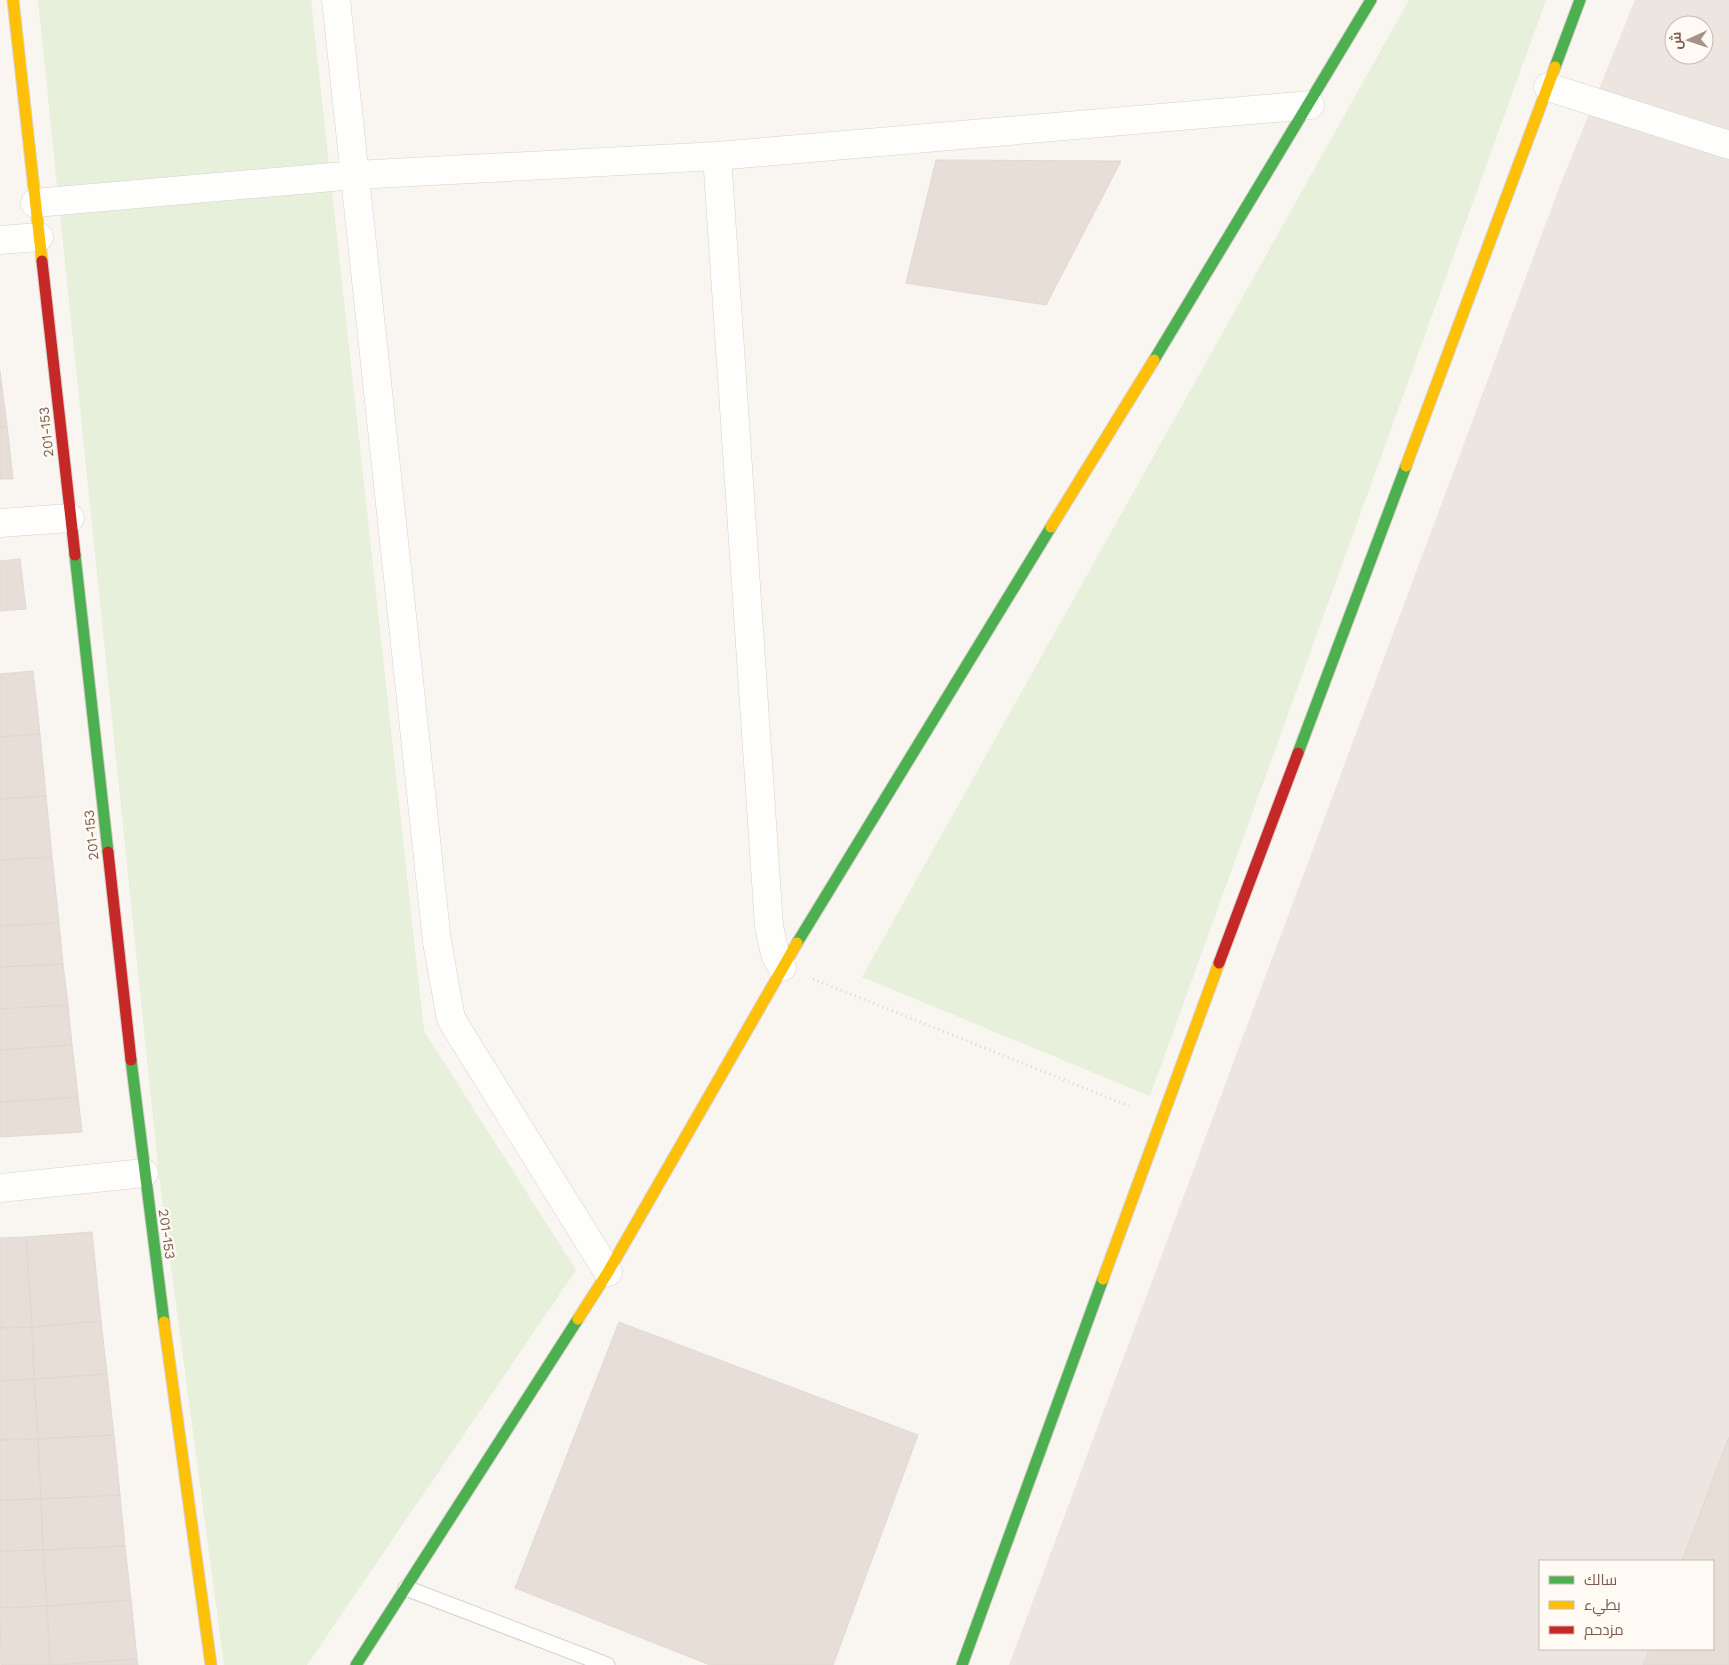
<svg xmlns="http://www.w3.org/2000/svg" width="1729" height="1665" font-family="'Work Sans',Cairo,sans-serif">
  <style>
    .industrial { fill: #ede5e0; fill-rule: evenodd }
    .green { fill: #e7f0db }
    .building { fill: #e6ded7; stroke: #e2d8d2 }
    .lines { fill: none; stroke-linecap: round; stroke-linejoin: round }
    .lane-casing { stroke: #d7d1cb; stroke-width: 17 }
    .street-casing { stroke: #d7d1cb; stroke-width: 29 }
    .fast-casing { stroke: #d9d2cb; stroke-width: 13 }
    .slow-casing { stroke: #d9d2cb; stroke-width: 13 }
    .jam-casing { stroke: #d9d2cb; stroke-width: 13 }
    .path { stroke: #dcd5d0; stroke-width: 3; stroke-dasharray: 1 4; stroke-linecap: butt }
    .lane { stroke: #fefefd; stroke-width: 15 }
    .street { stroke: #fefefd; stroke-width: 28 }
    .fast { stroke: #4caf50; stroke-width: 11 }
    .slow { stroke: #ffc107; stroke-width: 11 }
    .jam { stroke: #c62828; stroke-width: 11 }
    .labels { text-anchor: middle; dominant-baseline: central; stroke-width: 4.5; stroke-linejoin: round; paint-order: stroke }
    .street-label { font-size: 14px; fill: #7a5c4d; stroke: #fffaf3 }
  </style>
  <rect width="100%" height="100%" fill="#f9f5f0"/>
  <path class="industrial" d="M 1635,0 L 1729,0 L 1729,1665 L 1009,1665 L 1561,183 ZM 1674,25 L 1704,25 L 1704,55 L 1674,55 ZM 1540,1561 L 1713,1561 L 1713,1649 L 1540,1649 Z"/>
  <path class="green" d="M 38,0 L 311,0 L 424,1031 L 576,1270 L 307,1665 L 224,1665 L 159,1176 Z
    M 1409,0 L 1546,0 L 1150,1096 L 862,977 Z"/>
  <path class="building" d="M 936,160 L 1121,161 L 1046,305 L 906,283 Z
    M 0,371 L 7,426 L 0,427 Z
    M 7,426 L 13,479 L 0,479 L 0,427 Z
    M 20,559 L 26,609 L 0,611 L 0,561 Z
    M 33,671 L 40,734 L 0,737 L 0,674 Z
    M 40,734 L 46,796 L 0,799 L 0,737 Z
    M 46,796 L 52,857 L 0,860 L 0,799 Z
    M 52,857 L 59,923 L 0,926 L 0,860 Z
    M 59,923 L 63,964 L 0,967 L 0,926 Z
    M 63,964 L 68,1005 L 0,1009 L 0,967 Z
    M 68,1005 L 72,1045 L 0,1050 L 0,1009 Z
    M 72,1045 L 78,1097 L 0,1102 L 0,1050 Z
    M 78,1097 L 82,1132 L 0,1137 L 0,1102 Z
    M 92,1232 L 101,1321 L 32,1327 L 26,1237 Z
    M 26,1237 L 32,1327 L 0,1328 L 0,1238 Z
    M 101,1321 L 107,1374 L 34,1379 L 32,1327 Z
    M 619,1322 L 918,1435 L 833,1665 L 710,1665 L 515,1588 Z
    M 32,1327 L 34,1379 L 0,1381 L 0,1328 Z
    M 107,1374 L 114,1435 L 38,1439 L 34,1379 Z
    M 34,1379 L 38,1439 L 0,1440 L 0,1381 Z
    M 114,1435 L 120,1495 L 41,1499 L 38,1439 Z
    M 1729,1437 L 1729,1665 L 1643,1665 L 1649,1649 L 1713,1649 L 1713,1561 L 1682,1561 Z
    M 38,1439 L 41,1499 L 0,1500 L 0,1440 Z
    M 120,1495 L 125,1546 L 43,1550 L 41,1499 Z
    M 41,1499 L 43,1550 L 0,1551 L 0,1500 Z
    M 125,1546 L 131,1600 L 47,1606 L 43,1550 Z
    M 43,1550 L 47,1606 L 0,1608 L 0,1551 Z
    M 131,1600 L 137,1659 L 50,1665 L 47,1606 Z
    M 47,1606 L 50,1665 L 1,1665 L 0,1608 Z
    M 137,1659 L 138,1665 L 53,1665 Z"/>
  <g class="lines">
    <g class="lane-casing">
      <path id="lane" d="M 406,1588 L 607,1665"/>
    </g>
    <g class="street-casing">
      <path id="street" d="M 336,0 L 437,942 L 451,1019 L 608,1272
        M 1548,87 L 1729,145
        M 717,156 L 769,926 L 775,954 L 782,967
        M 35,203 L 355,175 L 717,156 L 1310,105
        M 0,240 L 39,237
        M 0,523 L 70,518
        M 0,1188 L 144,1173"/>
    </g>
    <g class="fast-casing">
      <path id="fast" d="M 1555,67 L 1580,0
        M 1154,360 L 1371,0
        M 75,555 L 108,852
        M 1298,753 L 1406,466
        M 797,943 L 1051,527
        M 131,1060 L 164,1322
        M 356,1665 L 578,1319
        M 962,1665 L 1103,1279"/>
    </g>
    <g class="slow-casing">
      <path id="slow" d="M 13,0 L 42,261
        M 1406,466 L 1555,67
        M 1051,527 L 1154,360
        M 1103,1279 L 1219,963
        M 578,1319 L 608,1272 L 797,943
        M 164,1322 L 211,1665"/>
    </g>
    <g class="jam-casing">
      <path id="jam" d="M 42,261 L 75,555
        M 108,852 L 131,1060
        M 1219,963 L 1298,753"/>
    </g>
    <path class="path" d="M 813,979 L 1129,1106"/>
    <use href="#lane" class="lane"/>
    <use href="#street" class="street"/>
    <use href="#fast" class="fast"/>
    <use href="#slow" class="slow"/>
    <use href="#jam" class="jam"/>
  </g>
  <g class="labels">
    <g class="street-label">
      <text transform="translate(46 432) rotate(-96)">201-153</text>
      <text transform="translate(91 835) rotate(-96)">201-153</text>
      <text transform="translate(167 1234) rotate(82)">201-153</text>
    </g>
  </g>
  <rect x="1539" y="1560" width="175" height="90" fill="#fffaf3" stroke="#cabbb1"/>
  <rect x="1549" y="1576" width="25" height="8" fill="#4caf50" stroke="#cabbb1"/>
  <text x="1584" y="1585" font-size="15" fill="#7a5c4d">سالك</text>
  <rect x="1549" y="1601" width="25" height="8" fill="#ffc107" stroke="#cabbb1"/>
  <text x="1584" y="1610" font-size="15" fill="#7a5c4d">بطيء</text>
  <rect x="1549" y="1626" width="25" height="8" fill="#c62828" stroke="#cabbb1"/>
  <text x="1584" y="1635" font-size="15" fill="#7a5c4d">مزدحم</text>
  <g transform="translate(1689 40) rotate(267)"><circle r="24" fill="#fffaf3" stroke="#cabbb1"/>
  <path d="M0-4L9 19L0 12L-9 19Z" fill="#a69286"/>
  <text y="-8" font-size="14" font-weight="bold" text-anchor="middle" fill="#7a5c4d">ش</text>
  </g>
</svg>
